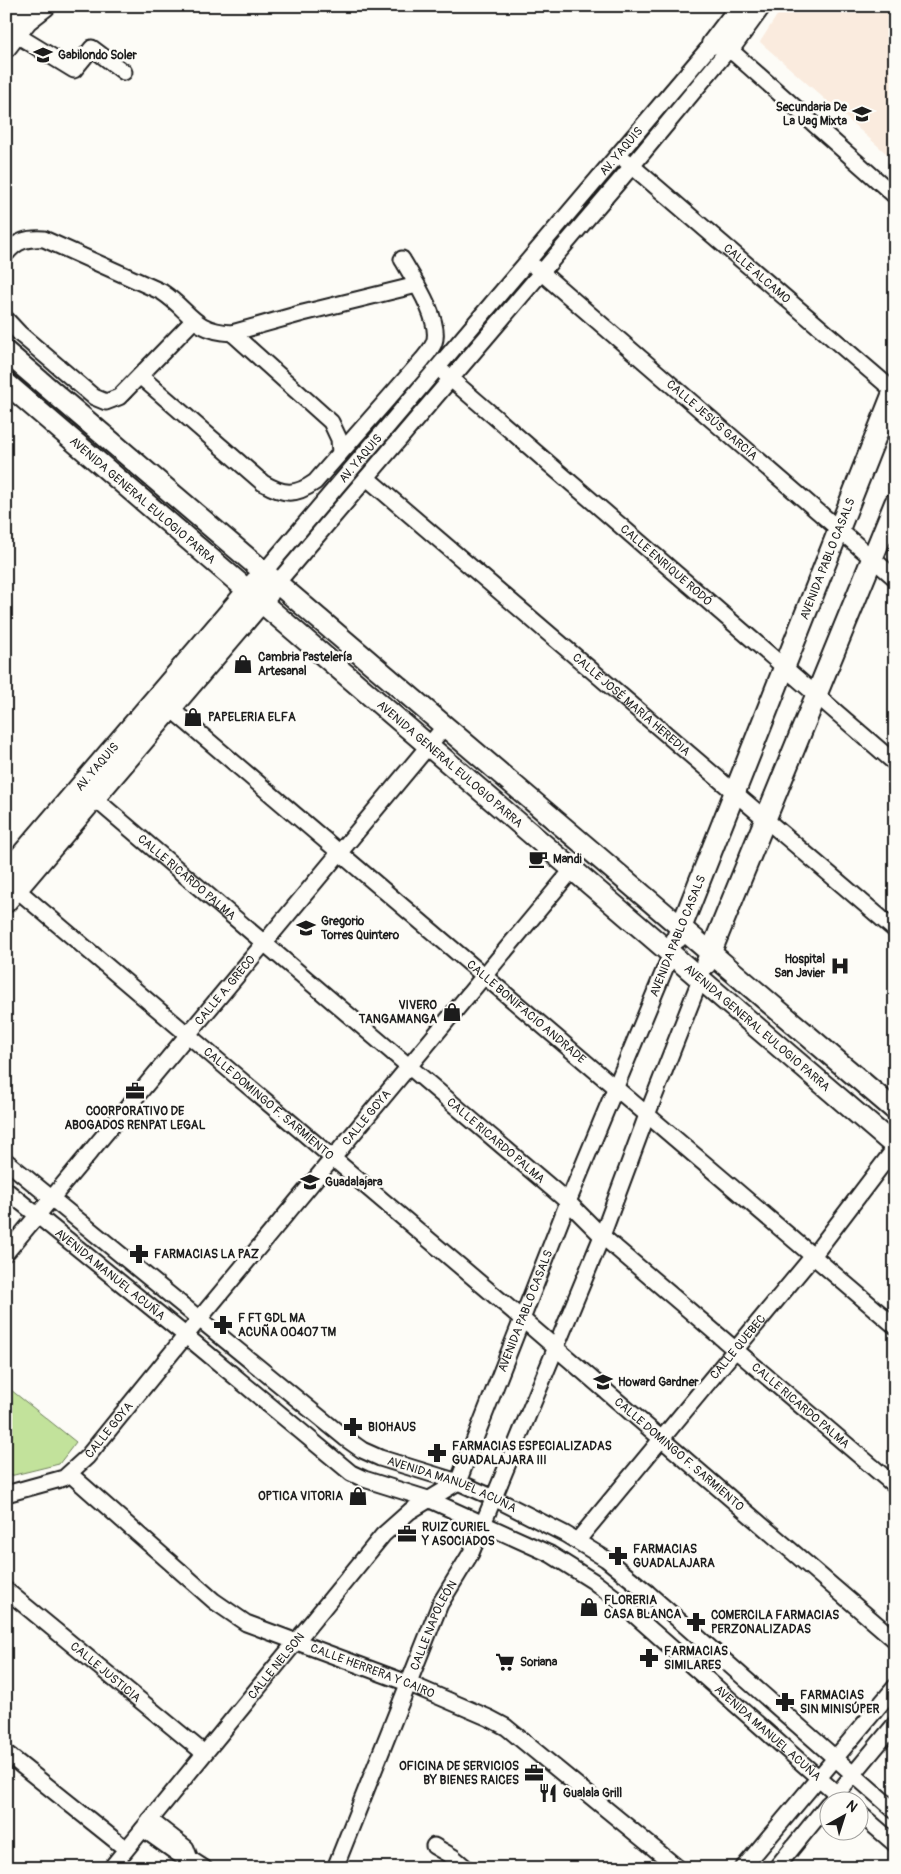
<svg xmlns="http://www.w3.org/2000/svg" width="901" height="1874" font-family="Pangolin,sans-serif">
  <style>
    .built { fill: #faebde }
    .green { fill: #c2e29b; stroke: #6f7f5c }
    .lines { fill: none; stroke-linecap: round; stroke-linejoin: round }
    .street-casing { stroke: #1c1c1c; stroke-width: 19 }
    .secondary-casing { stroke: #1c1c1c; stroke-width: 24 }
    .street { stroke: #fdfcf7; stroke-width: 15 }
    .secondary { stroke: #fdfcf7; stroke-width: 20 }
    .labels { text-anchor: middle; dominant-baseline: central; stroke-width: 5; stroke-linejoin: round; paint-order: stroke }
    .poi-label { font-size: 12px; font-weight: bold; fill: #1c1c1c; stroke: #fdfcf7; text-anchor: start }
    .street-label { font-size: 12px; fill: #1c1c1c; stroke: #fdfcf7 }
  </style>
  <rect width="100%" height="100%" fill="#fdfcf7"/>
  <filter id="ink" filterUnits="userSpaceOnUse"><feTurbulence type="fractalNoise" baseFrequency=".02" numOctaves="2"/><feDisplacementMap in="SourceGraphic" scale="10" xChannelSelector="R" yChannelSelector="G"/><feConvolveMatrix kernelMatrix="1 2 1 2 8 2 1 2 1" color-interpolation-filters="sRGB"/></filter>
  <g filter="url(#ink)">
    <path class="built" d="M 783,6 L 895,6 L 895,161 L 760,42 Z"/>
    <path class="green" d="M 6,1386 L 76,1442 L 59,1464 L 6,1477 Z"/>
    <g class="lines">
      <g class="street-casing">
        <g id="street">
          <path d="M 15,34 L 74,70 L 92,48 L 124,72"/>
          <path id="s1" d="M 625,160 L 895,392"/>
          <path d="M 6,254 C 17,240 28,238 44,239 L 162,292 C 191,311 192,331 232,333 L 303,313 L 417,285"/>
          <path id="s2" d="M 535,267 L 895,578"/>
          <path d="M 6,319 L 20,334 L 94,397 L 106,402 L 119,397 L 193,321"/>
          <path d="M 232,333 L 331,422 L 339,439 L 340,453"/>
          <path id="s3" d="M 444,373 L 895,763"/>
          <path d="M 140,376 L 263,483 C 284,495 295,496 315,482 L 422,360 C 426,355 431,350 434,343 C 442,321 413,278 402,259"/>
          <path id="s4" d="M 367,478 L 895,930"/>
          <path id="s5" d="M 264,572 L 712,44"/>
          <path d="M 277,583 L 632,166 L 728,50 L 736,55 L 895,196"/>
          <path id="s6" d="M 164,703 L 895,1326"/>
          <path id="s7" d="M 94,798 L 568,1202 L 602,1236 L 895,1486"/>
          <path id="s8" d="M 8,882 L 521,1318 L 895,1640"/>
          <path id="s9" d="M 6,1161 L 345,1438 L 362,1450 L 380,1458 L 458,1482 L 494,1498 L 565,1534 L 606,1559 L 648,1593 L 895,1811"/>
          <path id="s10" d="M 6,1190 L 185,1335 L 351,1473 L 364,1479 L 428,1499 L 550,1554 L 593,1581 L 614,1597 L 846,1802"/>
          <path id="s11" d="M 6,1253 L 445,726"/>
          <path id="s12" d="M 70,1474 L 214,1601 L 246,1623 L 410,1684 L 489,1718 L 506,1727 L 678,1868"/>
          <path id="s13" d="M 6,1494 L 64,1478 L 87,1457 L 200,1318 L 572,870"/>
          <path id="s14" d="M 577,1541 L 813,1256 L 895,1148"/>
          <path id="s15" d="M 6,1590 L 204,1753"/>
          <path d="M 6,1753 L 126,1849"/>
          <path d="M 832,1800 L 895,1724"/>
          <path d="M 858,1812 L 895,1844"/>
          <path d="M 150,1820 L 186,1848 L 190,1859 L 204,1868"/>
          <path d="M 143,1829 L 181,1856 L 184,1857"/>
          <path d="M 434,1846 L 453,1857 L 466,1868"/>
          <path id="s16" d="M 111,1868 L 383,1535 L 410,1511 L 458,1482 L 568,1202 L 671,954"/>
          <path id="s17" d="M 335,1868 L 440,1604 L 471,1553 L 602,1236 L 647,1115 L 700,980"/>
          <path d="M 743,1868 L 895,1687"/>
          <path d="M 776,1868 L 828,1804"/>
        </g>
      </g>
      <g class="secondary-casing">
        <g id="secondary">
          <path d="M 6,19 L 17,6"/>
          <path d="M 712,44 L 741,6"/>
          <path d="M 6,47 L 27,20 L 45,6"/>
          <path d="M 728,50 L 760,6"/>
          <path d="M 6,352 L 895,1110"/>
          <path id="s18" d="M 6,383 L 895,1146"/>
          <path id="s19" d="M 6,873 L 256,581"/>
          <path d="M 6,902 L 269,593"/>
          <path id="s20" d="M 677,938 L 895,388"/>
          <path d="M 706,964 L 895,503"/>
        </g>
      </g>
      <use href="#street" class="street"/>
      <use href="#secondary" class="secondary"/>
    </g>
  </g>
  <defs>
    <g id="school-bare" transform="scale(1.5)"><path d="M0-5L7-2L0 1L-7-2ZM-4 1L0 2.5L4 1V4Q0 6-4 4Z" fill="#1c1c1c" stroke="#fdfcf7" stroke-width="2.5" paint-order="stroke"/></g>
    <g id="shop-bare" transform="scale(1.5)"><path d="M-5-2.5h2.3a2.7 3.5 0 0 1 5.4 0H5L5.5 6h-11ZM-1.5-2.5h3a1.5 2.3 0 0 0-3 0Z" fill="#1c1c1c" stroke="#fdfcf7" stroke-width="2.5" paint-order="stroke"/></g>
    <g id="cafe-bare" transform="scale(1.5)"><path d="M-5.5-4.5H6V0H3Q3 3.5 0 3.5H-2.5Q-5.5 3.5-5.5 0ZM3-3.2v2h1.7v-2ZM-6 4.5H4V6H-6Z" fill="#1c1c1c" stroke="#fdfcf7" stroke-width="2.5" paint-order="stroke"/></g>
    <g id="hospital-bare" transform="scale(1.5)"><path d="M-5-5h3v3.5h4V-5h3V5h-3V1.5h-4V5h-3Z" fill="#1c1c1c" stroke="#fdfcf7" stroke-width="2.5" paint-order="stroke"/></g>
    <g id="office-bare" transform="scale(1.5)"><path d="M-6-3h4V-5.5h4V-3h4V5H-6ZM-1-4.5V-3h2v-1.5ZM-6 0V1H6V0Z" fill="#1c1c1c" stroke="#fdfcf7" stroke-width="2.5" paint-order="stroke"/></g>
    <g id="pharmacy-bare" transform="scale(1.5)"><path d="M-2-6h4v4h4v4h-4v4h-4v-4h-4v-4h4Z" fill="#1c1c1c" stroke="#fdfcf7" stroke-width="2.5" paint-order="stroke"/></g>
    <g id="supermarket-bare" transform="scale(1.5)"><path d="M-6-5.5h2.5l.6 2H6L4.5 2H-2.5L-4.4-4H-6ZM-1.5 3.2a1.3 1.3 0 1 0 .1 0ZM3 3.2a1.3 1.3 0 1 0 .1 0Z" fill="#1c1c1c" stroke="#fdfcf7" stroke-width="2.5" paint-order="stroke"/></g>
    <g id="restaurant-bare" transform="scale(1.5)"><path d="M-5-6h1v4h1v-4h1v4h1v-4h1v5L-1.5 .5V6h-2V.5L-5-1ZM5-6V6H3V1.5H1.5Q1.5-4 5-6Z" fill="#1c1c1c" stroke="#fdfcf7" stroke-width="2.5" paint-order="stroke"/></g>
  </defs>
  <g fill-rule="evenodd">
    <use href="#school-bare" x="43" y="55"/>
    <use href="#school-bare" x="862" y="114"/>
    <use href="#shop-bare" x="243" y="664"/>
    <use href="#shop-bare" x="193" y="717"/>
    <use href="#cafe-bare" x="538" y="859"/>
    <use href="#school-bare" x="306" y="928"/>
    <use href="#hospital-bare" x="840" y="966"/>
    <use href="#shop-bare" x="452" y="1012"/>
    <use href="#office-bare" x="135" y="1091"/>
    <use href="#school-bare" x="310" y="1182"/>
    <use href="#pharmacy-bare" x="139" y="1254"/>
    <use href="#pharmacy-bare" x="223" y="1325"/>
    <use href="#school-bare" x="603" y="1382"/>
    <use href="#pharmacy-bare" x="353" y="1427"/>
    <use href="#pharmacy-bare" x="437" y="1453"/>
    <use href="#shop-bare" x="358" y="1496"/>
    <use href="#office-bare" x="407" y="1534"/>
    <use href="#pharmacy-bare" x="618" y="1556"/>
    <use href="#shop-bare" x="589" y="1607"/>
    <use href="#pharmacy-bare" x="696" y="1622"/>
    <use href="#pharmacy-bare" x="649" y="1658"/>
    <use href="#supermarket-bare" x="505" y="1662"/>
    <use href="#pharmacy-bare" x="785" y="1702"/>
    <use href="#office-bare" x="534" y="1773"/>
    <use href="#restaurant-bare" x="548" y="1793"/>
  </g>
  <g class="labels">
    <g class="poi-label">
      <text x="58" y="55">Gabilondo Soler</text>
      <text x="847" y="107" text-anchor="end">Secundaria De<tspan x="847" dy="14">La Uag Mixta</tspan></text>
      <text x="258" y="657">Cambria Pastelería<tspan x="258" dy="14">Artesanal</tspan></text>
      <text x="208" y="717">PAPELERIA ELFA</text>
      <text x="553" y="859">Mandi</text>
      <text x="321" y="921">Gregorio<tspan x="321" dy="14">Torres Quintero</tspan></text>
      <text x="825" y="959" text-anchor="end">Hospital<tspan x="825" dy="14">San Javier</tspan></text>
      <text x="437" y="1005" text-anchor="end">VIVERO<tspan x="437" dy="14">TANGAMANGA</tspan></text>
      <text x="135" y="1111" text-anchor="middle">COORPORATIVO DE<tspan x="135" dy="14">ABOGADOS RENPAT LEGAL</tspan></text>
      <text x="325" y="1182">Guadalajara</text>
      <text x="154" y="1254">FARMACIAS LA PAZ</text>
      <text x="238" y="1318">F FT GDL MA<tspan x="238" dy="14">ACUÑA 00407 TM</tspan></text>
      <text x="618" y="1382">Howard Gardner</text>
      <text x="368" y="1427">BIOHAUS</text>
      <text x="452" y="1446">FARMACIAS ESPECIALIZADAS<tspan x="452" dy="14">GUADALAJARA III</tspan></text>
      <text x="343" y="1496" text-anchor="end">OPTICA VITORIA</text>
      <text x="422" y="1527">RUIZ CURIEL<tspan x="422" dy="14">Y ASOCIADOS</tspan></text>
      <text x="633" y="1549">FARMACIAS<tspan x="633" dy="14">GUADALAJARA</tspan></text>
      <text x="604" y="1600">FLORERIA<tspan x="604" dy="14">CASA BLANCA</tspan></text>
      <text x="711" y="1615">COMERCILA FARMACIAS<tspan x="711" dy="14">PERZONALIZADAS</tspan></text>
      <text x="664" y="1651">FARMACIAS<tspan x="664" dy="14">SIMILARES</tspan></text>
      <text x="520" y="1662">Soriana</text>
      <text x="800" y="1695">FARMACIAS<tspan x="800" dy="14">SIN MINISÚPER</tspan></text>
      <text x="519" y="1766" text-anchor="end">OFICINA DE SERVICIOS<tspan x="519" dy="14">BY BIENES RAICES</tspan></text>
      <text x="563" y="1793">Gualala Grill</text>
    </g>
    <g class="street-label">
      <text stroke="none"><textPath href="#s5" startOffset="552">AV. YAQUIS</textPath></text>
      <text stroke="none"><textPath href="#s1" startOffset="174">CALLE ALCAMO</textPath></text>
      <text stroke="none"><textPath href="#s2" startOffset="234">CALLE JESÚS GARCÍA</textPath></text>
      <text stroke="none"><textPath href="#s5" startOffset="149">AV. YAQUIS</textPath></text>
      <text stroke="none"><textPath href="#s18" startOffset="180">AVENIDA GENERAL EULOGIO PARRA</textPath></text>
      <text stroke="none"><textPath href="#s20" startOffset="408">AVENIDA PABLO CASALS</textPath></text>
      <text stroke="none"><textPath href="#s3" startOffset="294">CALLE ENRIQUE RODÓ</textPath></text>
      <text stroke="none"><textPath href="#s4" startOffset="348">CALLE JOSÉ MARÍA HEREDIA</textPath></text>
      <text stroke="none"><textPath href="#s18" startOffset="585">AVENIDA GENERAL EULOGIO PARRA</textPath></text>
      <text stroke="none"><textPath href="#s19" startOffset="140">AV. YAQUIS</textPath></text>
      <text stroke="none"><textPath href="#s7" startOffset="122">CALLE RICARDO PALMA</textPath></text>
      <text transform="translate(678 936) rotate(-68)">AVENIDA PABLO CASALS</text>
      <text stroke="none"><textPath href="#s11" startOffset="342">CALLE A. GRECO</textPath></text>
      <text stroke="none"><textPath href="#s6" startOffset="476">CALLE BONIFACIO ANDRADE</textPath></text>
      <text stroke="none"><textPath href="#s18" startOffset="990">AVENIDA GENERAL EULOGIO PARRA</textPath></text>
      <text stroke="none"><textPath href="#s8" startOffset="342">CALLE DOMINGO F. SARMIENTO</textPath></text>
      <text stroke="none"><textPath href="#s13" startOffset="531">CALLE GOYA</textPath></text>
      <text stroke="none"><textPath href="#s7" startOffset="528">CALLE RICARDO PALMA</textPath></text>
      <text stroke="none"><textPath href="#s10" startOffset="134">AVENIDA MANUEL ACUÑA</textPath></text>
      <text stroke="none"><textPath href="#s16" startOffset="706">AVENIDA PABLO CASALS</textPath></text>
      <text stroke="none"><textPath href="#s14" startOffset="252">CALLE QUEBEC</textPath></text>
      <text stroke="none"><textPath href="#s7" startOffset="932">CALLE RICARDO PALMA</textPath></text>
      <text stroke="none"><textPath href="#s13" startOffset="126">CALLE GOYA</textPath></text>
      <text stroke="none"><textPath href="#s8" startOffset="882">CALLE DOMINGO F. SARMIENTO</textPath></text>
      <text stroke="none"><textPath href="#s9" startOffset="555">AVENIDA MANUEL ACUÑA</textPath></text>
      <text stroke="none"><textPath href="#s17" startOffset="262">CALLE NAPOLEÓN</textPath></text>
      <text stroke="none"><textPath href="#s16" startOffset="261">CALLE NELSON</textPath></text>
      <text stroke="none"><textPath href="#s12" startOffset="366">CALLE HERRERA Y CAIRO</textPath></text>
      <text stroke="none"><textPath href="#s15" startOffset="129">CALLE JUSTICIA</textPath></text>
      <text stroke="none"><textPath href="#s10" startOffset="944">AVENIDA MANUEL ACUÑA</textPath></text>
    </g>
  </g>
  <rect width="901" height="1874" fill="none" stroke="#fdfcf7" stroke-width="25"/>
  <rect x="12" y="12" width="876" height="1849" fill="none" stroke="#1c1c1c" stroke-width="2" filter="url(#ink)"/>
  <g transform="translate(844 1816) rotate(39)"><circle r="24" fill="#fdfcf7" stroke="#a3a29f"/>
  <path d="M0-4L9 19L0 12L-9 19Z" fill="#1c1c1c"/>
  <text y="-8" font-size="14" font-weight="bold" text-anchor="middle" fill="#1c1c1c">N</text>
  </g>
</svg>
